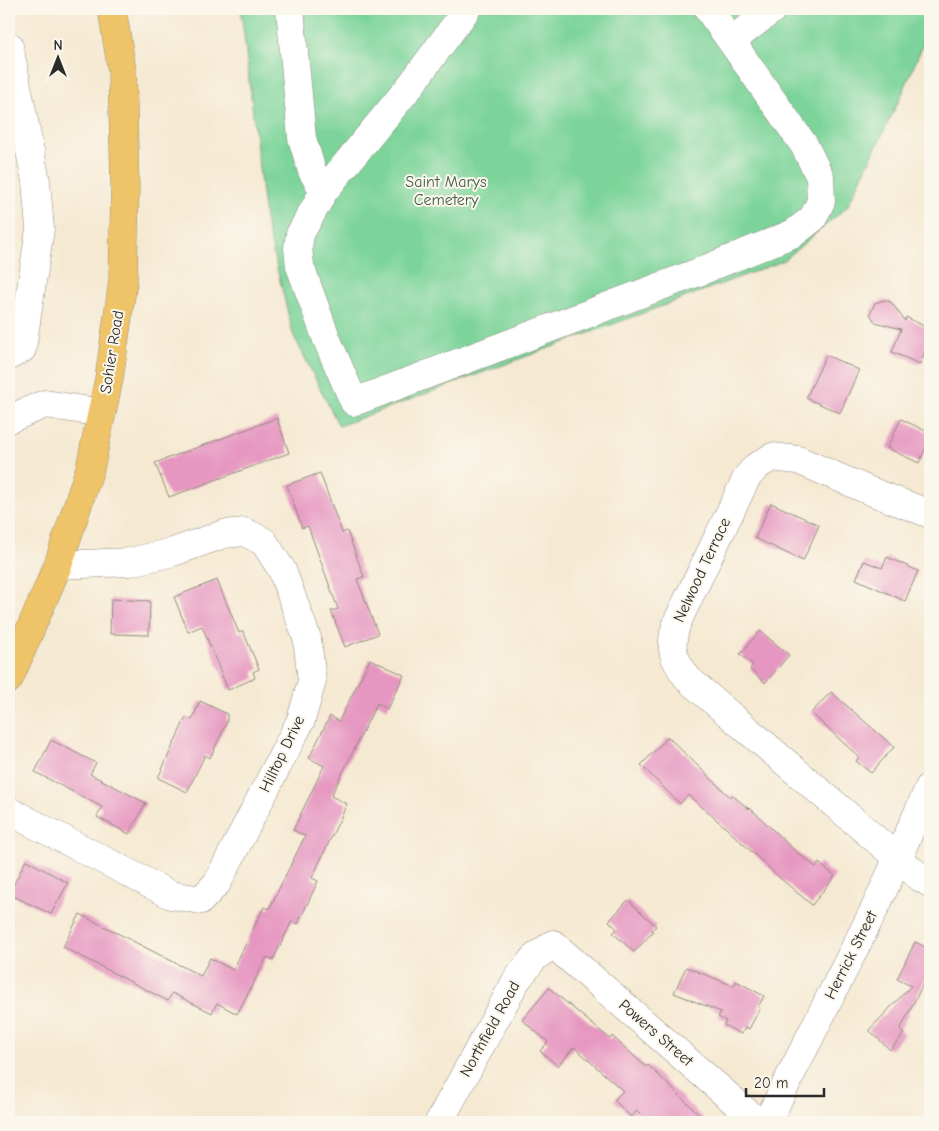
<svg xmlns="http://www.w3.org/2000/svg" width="939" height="1131" font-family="'Comic Neue',sans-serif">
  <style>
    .green { fill: #7cd49a; stroke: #548062 }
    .building { fill: #e697c1 }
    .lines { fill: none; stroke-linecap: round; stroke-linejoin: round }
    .minor-casing { stroke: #908a7e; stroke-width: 29 }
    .major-casing { stroke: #908a7e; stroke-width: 29 }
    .minor { stroke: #fff; stroke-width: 28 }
    .major { stroke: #efc469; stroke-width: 28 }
    .labels { text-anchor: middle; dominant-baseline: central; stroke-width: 4; stroke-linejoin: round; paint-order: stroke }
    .park-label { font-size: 16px; fill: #435e4c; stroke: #fbf7ec }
    .street-label { font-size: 16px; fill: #2b2b2b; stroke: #fbf7ec }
  </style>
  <rect width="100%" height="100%" fill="#fbf7ec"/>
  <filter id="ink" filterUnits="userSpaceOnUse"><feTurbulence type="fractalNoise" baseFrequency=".02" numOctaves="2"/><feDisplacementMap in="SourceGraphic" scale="10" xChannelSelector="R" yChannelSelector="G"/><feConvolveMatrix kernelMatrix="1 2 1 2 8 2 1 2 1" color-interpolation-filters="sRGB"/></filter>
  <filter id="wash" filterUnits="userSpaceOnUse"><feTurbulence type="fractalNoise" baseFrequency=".0096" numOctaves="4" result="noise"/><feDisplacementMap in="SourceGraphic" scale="20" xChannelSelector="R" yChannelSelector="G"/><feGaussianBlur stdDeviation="1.12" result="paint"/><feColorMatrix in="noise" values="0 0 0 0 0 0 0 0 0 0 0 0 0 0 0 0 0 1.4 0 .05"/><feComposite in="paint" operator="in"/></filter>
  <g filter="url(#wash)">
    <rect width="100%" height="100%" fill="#f5e9d2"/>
    <path class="green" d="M 241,9 L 930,9 L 930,28 L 902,94 L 847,207 L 783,261 L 339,426 L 293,334 L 265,219 Z"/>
    <g id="blocks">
      <path class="building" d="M 884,300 L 891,302 L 905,321 L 906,317 L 930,329 L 930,340 L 920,364 L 892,352 L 901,329 L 875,322 L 870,314 L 875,303 Z
        M 826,355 L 859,370 L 840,413 L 806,398 Z
        M 277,418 L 289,453 L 169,497 L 155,463 Z
        M 901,419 L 930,433 L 930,439 L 919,463 L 887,448 Z
        M 320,473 L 342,533 L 347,531 L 353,547 L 364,577 L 357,579 L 378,634 L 345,647 L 331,611 L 338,609 L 308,526 L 302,528 L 287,485 Z
        M 771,503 L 819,525 L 803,561 L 755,538 Z
        M 887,557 L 918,571 L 905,601 L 856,579 L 864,561 L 882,568 Z
        M 217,580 L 239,633 L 243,631 L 259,669 L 253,672 L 255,678 L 228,690 L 202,626 L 188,632 L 174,597 Z
        M 111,599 L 150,601 L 149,635 L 110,634 Z
        M 760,631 L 789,655 L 765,683 L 750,669 L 753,665 L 740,654 Z
        M 370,659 L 404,675 L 387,709 L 377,703 L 331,796 L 347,804 L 312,878 L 318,881 L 298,924 L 292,921 L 273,960 L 267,957 L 237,1014 L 217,1003 L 212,1013 L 172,993 L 168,1001 L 63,947 L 80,914 L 201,976 L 210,958 L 233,970 L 264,907 L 269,909 L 305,836 L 293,830 L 324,766 L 309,758 L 330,716 L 339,721 Z
        M 831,692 L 894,747 L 871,773 L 856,761 L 859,757 L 811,713 Z
        M 200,701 L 227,714 L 227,722 L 210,758 L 205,755 L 187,792 L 158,778 L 186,717 L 192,720 Z
        M 668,737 L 730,797 L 732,795 L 749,809 L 750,808 L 794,850 L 816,867 L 819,863 L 835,876 L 812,905 L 781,879 L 725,827 L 688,795 L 680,804 L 641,765 Z
        M 51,740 L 96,763 L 90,774 L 146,803 L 129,834 L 97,817 L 102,807 L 35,772 Z
        M 26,860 L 68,883 L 51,914 L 9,894 Z
        M 628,900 L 656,926 L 652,930 L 653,932 L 634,952 L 613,933 L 617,929 L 609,921 Z
        M 915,942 L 930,949 L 930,970 L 900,1030 L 904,1034 L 890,1050 L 869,1030 L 911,986 L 897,979 Z
        M 686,967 L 734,986 L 736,981 L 764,996 L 758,1007 L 760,1008 L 749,1029 L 746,1027 L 741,1034 L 724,1025 L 726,1021 L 718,1017 L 721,1012 L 674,993 Z
        M 549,988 L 610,1039 L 612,1036 L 646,1067 L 648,1065 L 707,1122 L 649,1122 L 637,1111 L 631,1117 L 614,1100 L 623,1091 L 574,1047 L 558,1066 L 540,1051 L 548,1042 L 522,1020 Z"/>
    </g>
  </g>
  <g filter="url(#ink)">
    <use href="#blocks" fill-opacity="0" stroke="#908a7e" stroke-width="1"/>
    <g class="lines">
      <g class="minor-casing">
        <path id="minor" d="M 290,9 L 302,138 L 312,171 L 324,191 L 411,85 L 467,9
          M 708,9 L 731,41 L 773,9
          M 9,46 L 36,181 L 40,229 L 22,349 L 9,356
          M 324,191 L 300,234 L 298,248 L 300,266 L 327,340 L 354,402 L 696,273 L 794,233 L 813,218 L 821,201 L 820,177 L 804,145 L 731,41
          M 9,419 L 45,404 L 102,413
          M 930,514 L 870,491 L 798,460 L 772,457 L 757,466 L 747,477 L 678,620 C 668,647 672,658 689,680 L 921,878 L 930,883
          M 9,811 L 171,895 L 201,900 L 217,883 L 301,720 L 312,681 L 307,638 L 282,570 L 264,542 L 245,532 L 224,534 L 173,552 L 130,562 L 58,565
          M 439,1122 L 516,981 L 534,958 L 553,944 L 758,1122
          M 767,1122 L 877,904 L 930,786"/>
      </g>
      <g class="major-casing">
        <path id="major" d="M 9,679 L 58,565 L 90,468 L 109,379 L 123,281 L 125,186 L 122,71 L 112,9"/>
      </g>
      <use href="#minor" class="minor"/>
      <use href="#major" class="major"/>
    </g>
  </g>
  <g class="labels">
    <g class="park-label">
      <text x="446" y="182">Saint Marys<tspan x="446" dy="18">Cemetery</tspan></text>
    </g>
    <g class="street-label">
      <text transform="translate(112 352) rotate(-81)">Sohier Road</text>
      <text transform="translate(702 570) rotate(-65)">Nelwood Terrace</text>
      <text transform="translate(282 754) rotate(-64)">Hilltop Drive</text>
      <text transform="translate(851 955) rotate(-63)">Herrick Street</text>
      <text transform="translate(490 1029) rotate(-61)">Northfield Road</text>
      <text transform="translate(656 1033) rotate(41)">Powers Street</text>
    </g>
  </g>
  <rect width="939" height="1131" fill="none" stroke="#fbf7ec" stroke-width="30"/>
  <g transform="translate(58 58)" stroke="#fbf7ec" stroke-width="4" paint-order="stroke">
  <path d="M0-4L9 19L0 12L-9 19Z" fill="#2b2b2b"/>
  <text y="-8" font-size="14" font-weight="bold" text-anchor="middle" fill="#2b2b2b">N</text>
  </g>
  <path d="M746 1088v8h78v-8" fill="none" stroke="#2b2b2b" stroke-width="2.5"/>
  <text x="754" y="1088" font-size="15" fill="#2b2b2b" stroke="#fbf7ec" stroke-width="4" paint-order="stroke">20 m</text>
</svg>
